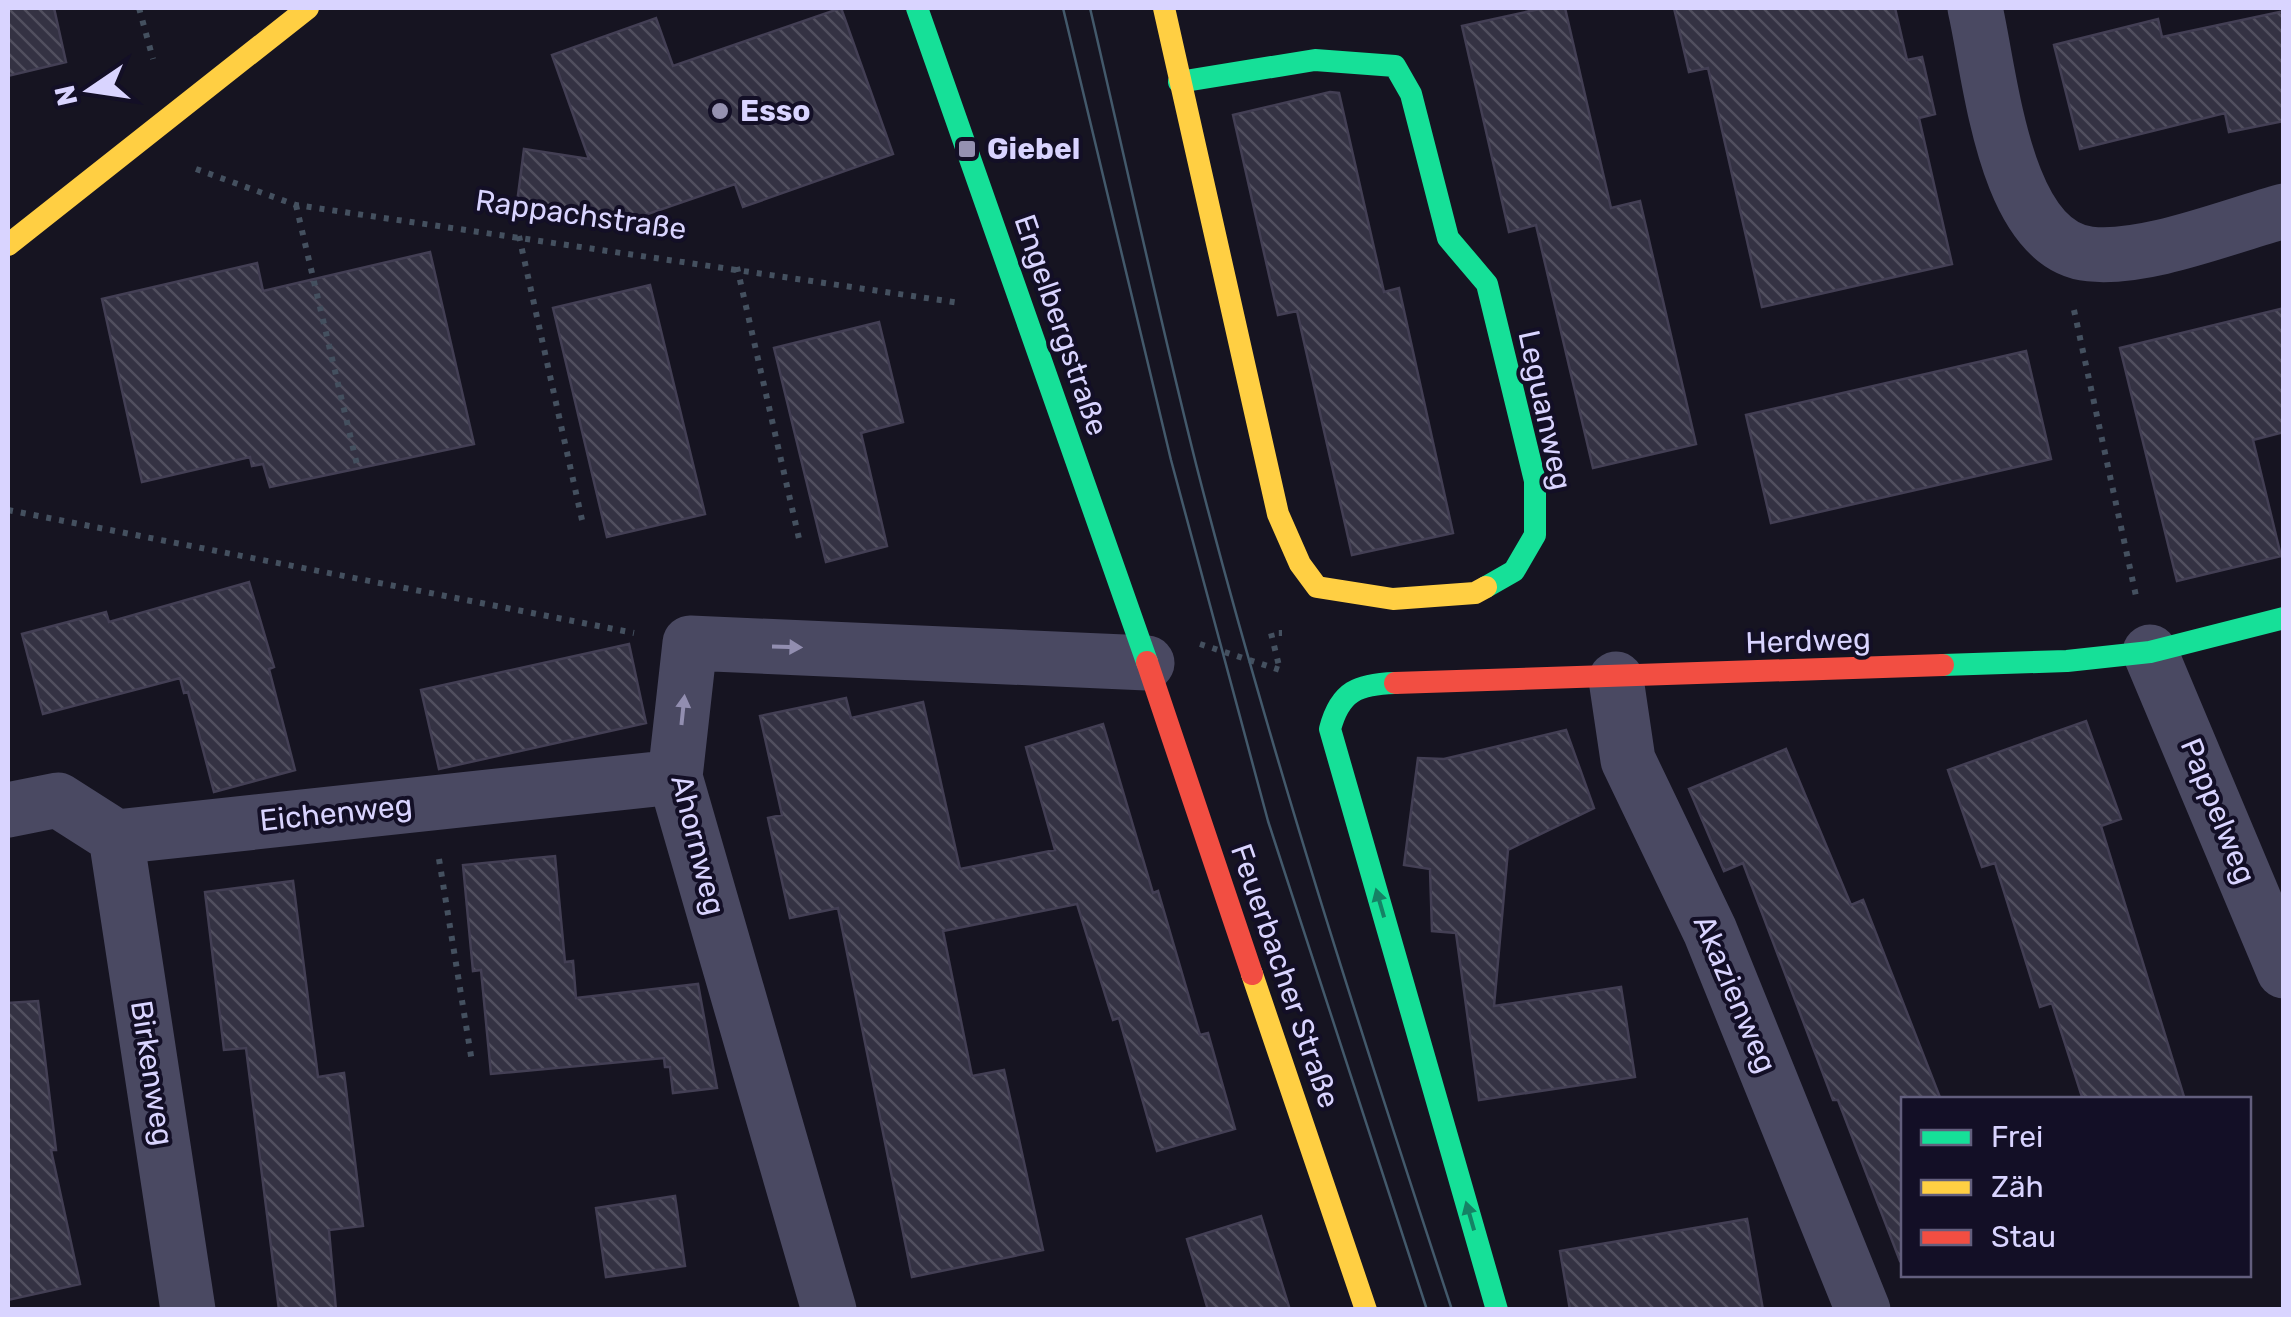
<svg xmlns="http://www.w3.org/2000/svg" width="2291" height="1317" font-family="Rubik,sans-serif">
  <style>
    .building { fill: url(#building-back-hatch); stroke: #433f54; stroke-width: 2.5 }
    .lines { fill: none; stroke-linecap: round; stroke-linejoin: round }
    .path { stroke: #44505f; stroke-width: 6; stroke-dasharray: 5 8; stroke-linecap: butt }
    .street { stroke: #4a4962; stroke-width: 55 }
    .fast { stroke: #16e098; stroke-width: 22 }
    .slow { stroke: #ffcf43; stroke-width: 22 }
    .jam { stroke: #f24e42; stroke-width: 22 }
    .tram { stroke: #43596b; stroke-width: 2.5 }
    .oneway { fill: #928eb0 }
    .oneway2 { fill: #158265 }
    .poi-dot { fill: #9591b1; stroke: #130f26; stroke-width: 4 }
    .labels { text-anchor: middle; dominant-baseline: central; stroke-width: 8; stroke-linejoin: round; paint-order: stroke }
    .poi-label { font-size: 30px; font-weight: bold; fill: #d9d4ff; stroke: #130f26; text-anchor: start }
    .street-label { font-size: 30px; fill: #d9d4ff; stroke: #130f26 }
  </style>
  <defs>
    <pattern id="building-back-hatch" width="6" height="6" patternUnits="userSpaceOnUse" patternTransform="scale(2.5)"><rect width="6" height="6" fill="#343243"/><path d="M-1 5l2 2M0 0l6 6M5-1l2 2" fill="none" stroke="#514f5f"/></pattern>
  </defs>
  <rect width="100%" height="100%" fill="#161421"/>
  <path class="building" d="M 8,8 L 54,8 L 66,62 L 8,76 Z
    M 841,8 L 893,154 L 743,207 L 735,184 L 613,226 L 610,217 L 517,203 L 524,149 L 589,159 L 552,55 L 656,18 L 673,66 Z
    M 1544,8 L 1565,8 L 1611,208 L 1640,201 L 1696,444 L 1593,468 L 1536,225 L 1509,232 L 1462,26 Z
    M 1674,8 L 1895,8 L 1907,60 L 1922,57 L 1935,114 L 1919,118 L 1952,264 L 1762,307 L 1708,68 L 1689,72 Z
    M 2284,11 L 2284,121 L 2229,132 L 2225,113 L 2080,149 L 2054,45 L 2158,19 L 2162,37 Z
    M 1330,92 L 1339,93 L 1384,292 L 1399,288 L 1453,533 L 1352,555 L 1297,311 L 1278,315 L 1233,115 Z
    M 430,252 L 474,444 L 270,487 L 263,464 L 252,466 L 250,457 L 142,482 L 102,299 L 257,263 L 263,291 Z
    M 650,285 L 705,514 L 607,537 L 553,308 Z
    M 2284,308 L 2284,432 L 2253,440 L 2281,556 L 2177,581 L 2120,348 Z
    M 879,322 L 903,422 L 861,433 L 887,546 L 826,562 L 774,348 Z
    M 2026,351 L 2051,459 L 1771,523 L 1746,415 Z
    M 249,582 L 274,667 L 269,669 L 295,770 L 214,792 L 188,692 L 184,693 L 180,678 L 43,714 L 22,634 L 106,612 L 109,622 Z
    M 629,644 L 646,723 L 439,769 L 421,690 Z
    M 846,698 L 851,718 L 923,702 L 960,869 L 1055,850 L 1026,747 L 1103,724 L 1153,893 L 1158,891 L 1200,1035 L 1208,1033 L 1235,1129 L 1157,1151 L 1119,1018 L 1113,1020 L 1077,904 L 943,931 L 972,1076 L 1004,1070 L 1043,1250 L 912,1277 L 838,908 L 790,918 L 768,818 L 782,815 L 760,716 Z
    M 2086,721 L 2121,819 L 2101,826 L 2185,1100 L 2083,1100 L 2052,1003 L 2040,1007 L 1995,863 L 1982,867 L 1948,770 Z
    M 1566,730 L 1594,808 L 1508,850 L 1494,1006 L 1621,987 L 1635,1077 L 1479,1100 L 1456,933 L 1432,931 L 1430,869 L 1404,865 L 1418,758 L 1444,759 Z
    M 1786,749 L 1851,905 L 1863,900 L 1941,1100 L 1904,1100 L 1904,1260 L 1900,1261 L 1838,1100 L 1833,1100 L 1743,863 L 1724,871 L 1689,789 Z
    M 555,856 L 565,962 L 573,961 L 576,998 L 698,984 L 717,1088 L 673,1093 L 670,1067 L 665,1067 L 664,1058 L 491,1074 L 481,970 L 473,971 L 463,865 Z
    M 293,881 L 318,1077 L 344,1073 L 363,1226 L 329,1230 L 336,1310 L 279,1310 L 246,1048 L 224,1050 L 205,892 Z
    M 38,1001 L 56,1150 L 51,1150 L 80,1284 L 8,1300 L 8,1003 Z
    M 675,1196 L 685,1266 L 606,1277 L 596,1208 Z
    M 1261,1216 L 1290,1310 L 1208,1310 L 1187,1239 Z
    M 1747,1219 L 1763,1310 L 1570,1310 L 1560,1251 Z"/>
  <g class="lines">
    <path class="path" d="M 139,8 L 153,59
      M 196,169 L 296,205 L 960,303
      M 296,205 L 358,469
      M 519,236 L 582,520
      M 737,267 L 800,543
      M 2074,310 L 2136,596
      M 8,510 L 634,633
      M 1200,644 L 1280,670 L 1271,633 L 1282,633
      M 439,859 L 472,1062"/>
    <path class="street" d="M 1975,8 C 1991,77 2004,245 2090,254 C 2146,260 2229,226 2284,211
      M 2150,652 L 2284,971
      M 1616,679 L 1628,760 L 1710,931 L 1863,1310
      M 8,810 L 58,800 L 116,837 L 675,777
      M 116,837 L 188,1310
      M 829,1310 L 675,777 L 690,643 L 1147,663"/>
    <path class="fast" d="M 917,8 L 1147,662
      M 1179,82 L 1315,60 L 1395,66 L 1411,94 L 1448,238 L 1487,284 L 1535,481 L 1535,535 L 1514,571 L 1486,587
      M 1943,665 L 2067,661 L 2150,652 L 2284,618
      M 1395,683 C 1358,684 1340,691 1330,729 L 1497,1310"/>
    <path class="slow" d="M 1164,8 L 1278,514 L 1300,564 L 1317,587 L 1393,599 L 1475,593 L 1486,587
      M 8,245 L 308,8
      M 1252,974 L 1366,1310"/>
    <path class="jam" d="M 1147,662 L 1252,974
      M 1395,683 L 1943,665"/>
    <path class="tram" d="M 1063,8 L 1171,460 L 1268,821 L 1427,1310
      M 1090,8 C 1125,159 1158,312 1196,464 C 1269,749 1360,1030 1452,1310"/>
  </g>
  <defs><path id="oneway-solid" d="M-6-.8H1V-3.2L6.5 0L1 3.2V.8H-6Z" transform="scale(2.5)"/></defs>
  <g class="oneway">
    <use href="#oneway-solid" transform="translate(787 647) rotate(2)"/>
    <use href="#oneway-solid" transform="translate(683 710) rotate(-84)"/>
  </g>
  <g class="oneway2">
    <use href="#oneway-solid" transform="translate(1380 903) rotate(-106)"/>
    <use href="#oneway-solid" transform="translate(1470 1216) rotate(-106)"/>
  </g>
  <g class="poi-dot">
    <circle cx="720" cy="111" r="10"/>
    <rect x="957" y="139" width="20" height="20" rx="5"/>
  </g>
  <g class="labels">
    <g class="poi-label">
      <text x="740" y="111">Esso</text>
      <text x="987" y="149">Giebel</text>
    </g>
    <g class="street-label">
      <text transform="translate(581 215) rotate(8)">Rappachstraße</text>
      <text transform="translate(1061 325) rotate(71)">Engelbergstraße</text>
      <text transform="translate(1545 410) rotate(78)">Leguanweg</text>
      <text transform="translate(1808 641) rotate(-2)">Herdweg</text>
      <text transform="translate(2218 811) rotate(68)">Pappelweg</text>
      <text transform="translate(336 813) rotate(-6)">Eichenweg</text>
      <text transform="translate(698 845) rotate(76)">Ahornweg</text>
      <text transform="translate(1285 976) rotate(71)">Feuerbacher Straße</text>
      <text transform="translate(1735 994) rotate(67)">Akazienweg</text>
      <text transform="translate(152 1073) rotate(81)">Birkenweg</text>
    </g>
  </g>
  <rect width="2291" height="1317" fill="none" stroke="#d9d4ff" stroke-width="20"/>
  <rect x="1901" y="1097" width="350" height="180" fill="#130f26" stroke="#625e7d" stroke-width="2.5"/>
  <rect x="1921" y="1130" width="50" height="15" fill="#16e098" stroke="#625e7d" stroke-width="2.5"/>
  <text x="1991" y="1147" font-size="30" fill="#d9d4ff">Frei</text>
  <rect x="1921" y="1180" width="50" height="15" fill="#ffcf43" stroke="#625e7d" stroke-width="2.5"/>
  <text x="1991" y="1197" font-size="30" fill="#d9d4ff">Zäh</text>
  <rect x="1921" y="1230" width="50" height="15" fill="#f24e42" stroke="#625e7d" stroke-width="2.5"/>
  <text x="1991" y="1247" font-size="30" fill="#d9d4ff">Stau</text>
  <g transform="translate(90 90) rotate(257)" stroke="#130f26" stroke-width="8" paint-order="stroke">
  <path d="M0-8L18 38L0 25L-18 38Z" fill="#d9d4ff"/>
  <text y="-15" font-size="28" font-weight="bold" text-anchor="middle" fill="#d9d4ff">N</text>
  </g>
</svg>
